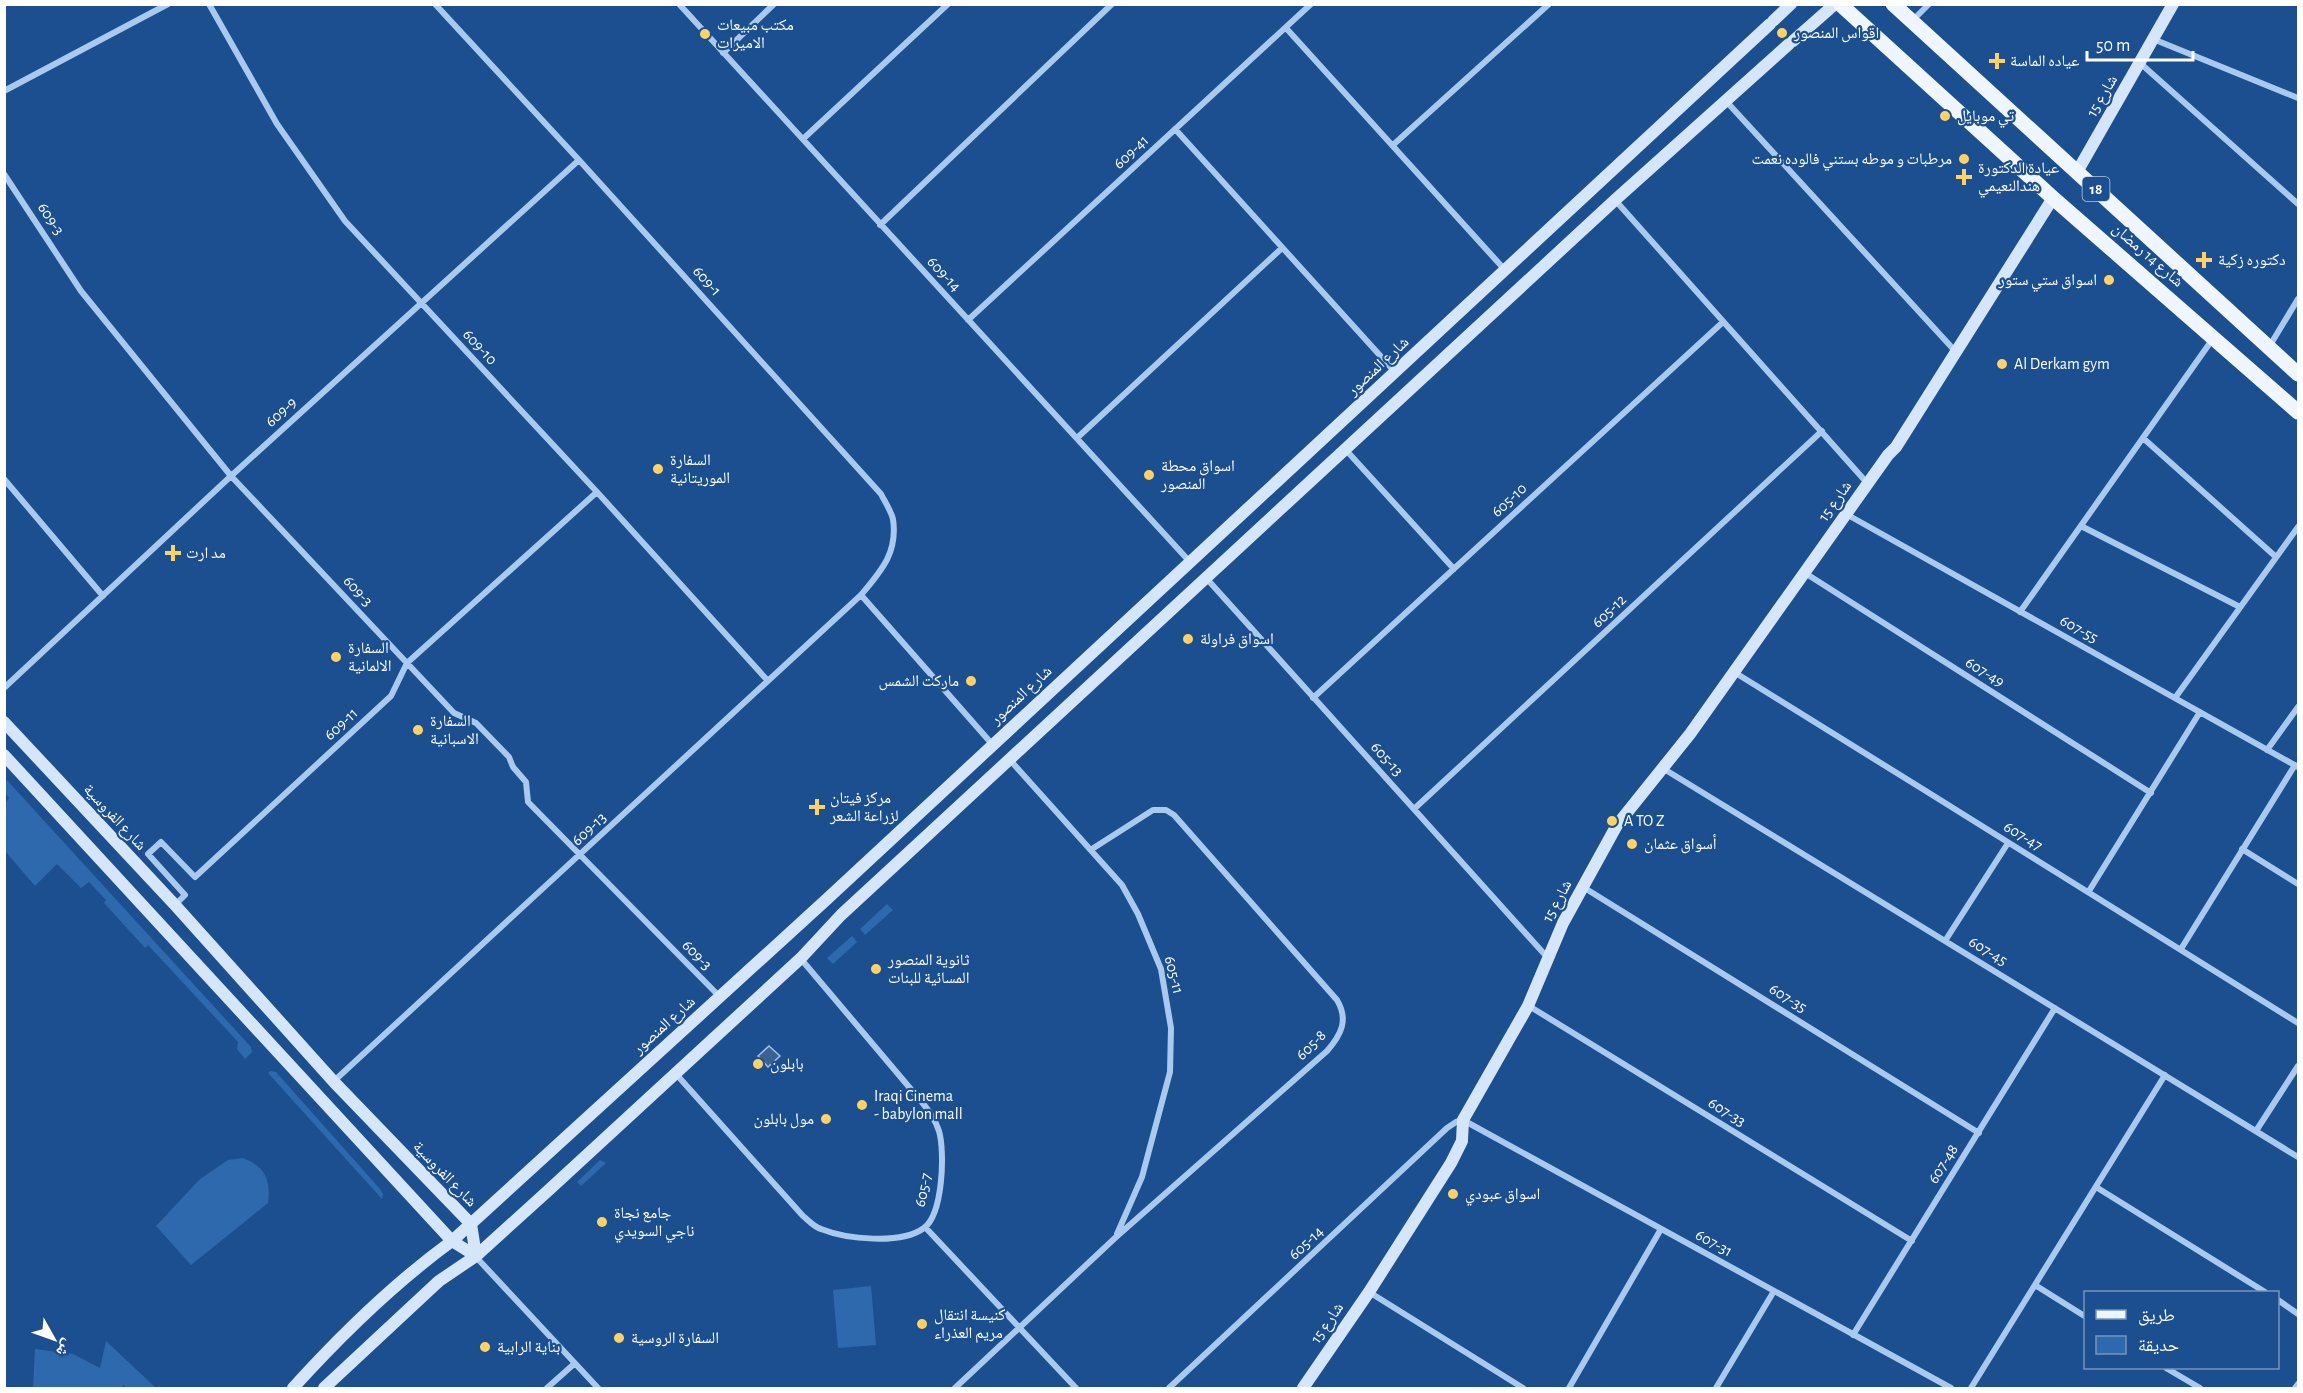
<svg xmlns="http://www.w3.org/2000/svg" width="2303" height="1393" font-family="'Alegreya Sans','Noto Naskh Arabic',sans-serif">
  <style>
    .green { fill: #2e69ad }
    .water { fill: #3c6290; stroke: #9cc4f0; stroke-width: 1.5 }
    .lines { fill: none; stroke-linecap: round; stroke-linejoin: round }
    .street { stroke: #a9c9ee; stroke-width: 6 }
    .secondary { stroke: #d6e6fa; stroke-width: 12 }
    .primary { stroke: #f0f6ff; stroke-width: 15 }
    .poi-dot { fill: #ffd166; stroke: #1b4f8f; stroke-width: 2 }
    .labels { text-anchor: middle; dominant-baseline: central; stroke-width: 4.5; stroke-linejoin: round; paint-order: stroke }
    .shield { fill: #1b4f8f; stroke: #bbcadd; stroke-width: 1.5 }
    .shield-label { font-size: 15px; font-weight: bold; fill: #fff }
    .poi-label { font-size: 16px; fill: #fff; stroke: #1b4f8f; text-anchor: start }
    .street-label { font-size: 16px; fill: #fff; stroke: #1b4f8f }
  </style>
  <rect width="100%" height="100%" fill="#1b4f8f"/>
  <path class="green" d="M 5,778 L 251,1047 L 252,1052 L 245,1059 L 237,1049 L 238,1042 L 148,945 L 145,948 L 104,903 L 106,900 L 89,882 L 81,888 L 57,864 L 35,886 L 5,851 L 5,804 L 9,798 L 5,793 Z
    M 887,904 L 893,910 L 865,935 L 860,929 Z
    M 852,936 L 857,942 L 833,964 L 827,958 Z
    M 270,1071 L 276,1072 L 380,1189 L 383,1194 L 382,1199 L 268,1073 Z
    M 243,1158 C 265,1167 271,1179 268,1203 L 191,1265 L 156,1226 L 200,1179 L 228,1160 Z
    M 600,1160 L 606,1163 L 581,1186 L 577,1182 Z
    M 871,1286 L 876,1345 L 838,1348 L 833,1290 Z
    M 106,1341 L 156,1388 L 127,1388 L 123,1385 L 122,1388 L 33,1388 L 35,1349 L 73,1354 L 100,1368 Z"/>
  <path class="water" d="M 769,1046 L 780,1056 L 768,1067 L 758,1056 Z"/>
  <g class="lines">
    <path class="street" d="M 209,4 L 277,124 L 345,221 L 597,492 L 768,681
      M 679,4 L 1190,562
      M 1912,21 L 1929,4
      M 1286,28 L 1505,270
      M 2153,39 L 2298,98
      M 723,53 L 774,4
      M 2140,63 L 2298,204
      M 4,91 L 168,4
      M 1725,100 L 1956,352
      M 1175,129 L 1395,372
      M 803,139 L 948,4
      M 1393,145 L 1549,4
      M 4,174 L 81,291 L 231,476 L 454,713 L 476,723 L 509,757 L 513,767 L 526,782 L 528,802 L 720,997
      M 1615,200 L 1868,484
      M 880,225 L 1112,4
      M 968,320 L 1311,4
      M 2269,347 L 2298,299
      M 1077,438 L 1282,248
      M 2143,438 L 2276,557
      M 1345,449 L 1454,569
      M 4,479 L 103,596
      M 1846,514 L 2298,767
      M 2081,526 L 2240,607
      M 1805,573 L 2151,793
      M 1207,579 L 1547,957
      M 861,595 L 992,744
      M 2020,612 L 2212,340
      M 1734,672 C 1922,789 2111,905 2298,1023
      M 4,688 L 231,476 L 579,160
      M 1313,698 L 1723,322
      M 2175,698 L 2298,527
      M 2267,750 L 2298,707
      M 1010,760 L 1122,885 L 1138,914 L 1161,969 L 1171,1028 L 1170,1072 L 1142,1177 L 1117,1234
      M 1664,769 L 2298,1157
      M 1414,809 L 1822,431
      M 2242,849 L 2298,884
      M 1583,887 L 1979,1133
      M 2089,891 L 2200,712
      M 175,905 L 185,895 L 148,854 L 161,842 L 195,877 L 391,696 L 407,663 L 597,492
      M 1945,941 L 2008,843
      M 2181,949 L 2295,765
      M 1529,1006 L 1912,1241
      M 676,1074 L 803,1216 C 809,1221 814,1227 821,1229 C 846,1239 901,1245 924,1228 C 943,1214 945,1152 939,1131 C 935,1119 928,1109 920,1100 L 801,959
      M 334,1081 L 861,595 C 881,571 898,553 893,519 C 891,511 885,502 881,494 L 579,160 L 435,4
      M 2256,1131 L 2298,1066
      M 2096,1187 L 2265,1292
      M 925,1227 L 1076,1388
      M 476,1257 L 598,1388
      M 2035,1285 L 2086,1317
      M 1369,1292 L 1523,1388
      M 2278,1300 L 2298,1314
      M 1853,1335 L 2055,1008
      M 2166,1368 L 2200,1388
      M 547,1388 L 574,1364
      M 955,1388 L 1115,1238 L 1327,1051 C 1341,1035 1349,1020 1337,1000 L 1174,815 L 1166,810 L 1153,810 L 1092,849
      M 1169,1388 L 1447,1128 L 1456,1122 L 1463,1120 L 1951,1388
      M 1569,1388 L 1661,1229
      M 1716,1388 L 1774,1291
      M 1971,1388 L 2165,1075
      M 2295,1388 L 2298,1384"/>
    <path class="secondary" d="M 1773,21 L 1791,4
      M 1793,41 L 1835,4
      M 2077,172 L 2173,4
      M 4,722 L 175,905 L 334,1082 L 471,1224 L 476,1256
      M 4,755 L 452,1241 L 476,1256
      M 293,1388 C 341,1335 393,1284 452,1241 L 827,899 L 1770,24
      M 324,1388 L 439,1281 L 476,1256 L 551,1188 L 801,958 L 841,915 L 1615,200 L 1789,44
      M 1303,1388 L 1369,1292 L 1451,1163 L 1462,1141 L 1463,1120 L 1528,1006 L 1563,923 L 1617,825 L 1690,734 L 1888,455 L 1896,447 L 2053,198"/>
    <path class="primary" d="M 1840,4 L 2053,198 L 2298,412
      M 1893,4 L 2298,374"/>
  </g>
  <g class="poi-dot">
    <circle cx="1782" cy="33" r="6"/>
    <circle cx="705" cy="34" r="6"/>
    <path d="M1994 52h6v6h6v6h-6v6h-6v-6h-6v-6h6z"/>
    <circle cx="1945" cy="116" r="6"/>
    <circle cx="1964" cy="159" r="6"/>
    <path d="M1961 168h6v6h6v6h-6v6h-6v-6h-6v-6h6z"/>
    <path d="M2201 251h6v6h6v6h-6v6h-6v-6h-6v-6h6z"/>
    <circle cx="2109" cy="280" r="6"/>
    <circle cx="2002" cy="364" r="6"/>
    <circle cx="658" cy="469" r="6"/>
    <circle cx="1149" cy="475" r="6"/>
    <path d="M170 544h6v6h6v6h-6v6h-6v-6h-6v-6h6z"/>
    <circle cx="1188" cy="639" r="6"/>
    <circle cx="336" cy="657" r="6"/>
    <circle cx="971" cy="681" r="6"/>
    <circle cx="418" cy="730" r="6"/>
    <path d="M814 798h6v6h6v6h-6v6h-6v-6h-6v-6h6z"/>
    <circle cx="1612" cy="821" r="6"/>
    <circle cx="1632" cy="844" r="6"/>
    <circle cx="876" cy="969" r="6"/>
    <circle cx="758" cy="1064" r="6"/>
    <circle cx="862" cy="1105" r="6"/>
    <circle cx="826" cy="1119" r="6"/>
    <circle cx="1453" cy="1194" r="6"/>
    <circle cx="602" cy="1222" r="6"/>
    <circle cx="922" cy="1324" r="6"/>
    <circle cx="619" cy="1338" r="6"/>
    <circle cx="485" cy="1347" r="6"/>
  </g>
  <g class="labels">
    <rect class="shield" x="2082.5" y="177" width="27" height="24" rx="4.5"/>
    <g class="shield-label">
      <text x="2096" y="189">18</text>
    </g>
    <g class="poi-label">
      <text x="717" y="25">مكتب مبيعات<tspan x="717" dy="18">الاميرات</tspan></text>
      <text x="1794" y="33">اقواس المنصور</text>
      <text x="2010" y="61">عياده الماسة</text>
      <text x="1957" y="116">تي موبايل</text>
      <text x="1952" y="159" text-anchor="end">مرطبات و موطه بستني فالوده نعمت</text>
      <text x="1978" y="168">عيادة الدكتورة<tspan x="1978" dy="18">هندالنعيمي</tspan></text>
      <text x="2218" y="260">دكتوره زكية</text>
      <text x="2097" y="280" text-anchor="end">اسواق ستي ستور</text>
      <text x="2014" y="364">Al Derkam gym</text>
      <text x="670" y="460">السفارة<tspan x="670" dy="18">الموريتانية</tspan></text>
      <text x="1161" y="466">اسواق محطة<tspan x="1161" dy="18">المنصور</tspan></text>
      <text x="186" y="553">مد ارت</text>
      <text x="1200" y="639">اسواق فراولة</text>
      <text x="348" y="648">السفارة<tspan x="348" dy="18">الالمانية</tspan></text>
      <text x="959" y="681" text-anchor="end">ماركت الشمس</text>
      <text x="430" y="721">السفارة<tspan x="430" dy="18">الاسبانية</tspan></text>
      <text x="830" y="798">مركز فيتان<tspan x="830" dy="18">لزراعة الشعر</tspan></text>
      <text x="1624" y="821">A TO Z</text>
      <text x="1644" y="844">أسواق عثمان</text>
      <text x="888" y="960">ثانوية المنصور<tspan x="888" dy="18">المسائية للبنات</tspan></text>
      <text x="770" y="1064">بابلون</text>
      <text x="874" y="1096">Iraqi Cinema<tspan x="874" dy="18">- babylon mall</tspan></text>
      <text x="814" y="1119" text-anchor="end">مول بابلون</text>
      <text x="1465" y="1194">اسواق عبودي</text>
      <text x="614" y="1213">جامع نجاة<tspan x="614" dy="18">ناجي السويدي</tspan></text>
      <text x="934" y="1315">كنيسة انتقال<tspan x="934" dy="18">مريم العذراء</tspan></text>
      <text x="631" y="1338">السفارة الروسية</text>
      <text x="497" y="1347">بناية الرابية</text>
    </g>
    <g class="street-label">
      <text transform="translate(2102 96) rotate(-60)">شارع 15</text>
      <text transform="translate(1131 152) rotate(-43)">609-41</text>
      <text transform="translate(51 219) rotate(57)">609-3</text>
      <text transform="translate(2148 255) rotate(41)">شارع 14 رمضان</text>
      <text transform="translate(944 274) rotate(47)">609-14</text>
      <text transform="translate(707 281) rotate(48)">609-1</text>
      <text transform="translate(480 347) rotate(47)">609-10</text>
      <text transform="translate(1378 366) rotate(-43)">شارع المنصور</text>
      <text transform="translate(281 412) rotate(-42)">609-9</text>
      <text transform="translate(1509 500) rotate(-43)">605-10</text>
      <text transform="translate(1835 501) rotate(-55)">شارع 15</text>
      <text transform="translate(358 591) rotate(47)">609-3</text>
      <text transform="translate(1609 611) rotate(-43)">605-12</text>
      <text transform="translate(2079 629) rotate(29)">607-55</text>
      <text transform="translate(1985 672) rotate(32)">607-49</text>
      <text transform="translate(1021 695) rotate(-43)">شارع المنصور</text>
      <text transform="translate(341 724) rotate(-43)">609-11</text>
      <text transform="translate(1387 759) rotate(48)">605-13</text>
      <text transform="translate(115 817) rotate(47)">شارع الفروسية</text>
      <text transform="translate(589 829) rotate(-43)">609-13</text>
      <text transform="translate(2023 836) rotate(31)">607-47</text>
      <text transform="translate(1557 901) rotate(-62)">شارع 15</text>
      <text transform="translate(1988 951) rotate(31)">607-45</text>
      <text transform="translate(697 955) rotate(46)">609-3</text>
      <text transform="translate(1174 975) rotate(76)">605-11</text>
      <text transform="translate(1788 998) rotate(32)">607-35</text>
      <text transform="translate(664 1025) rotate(-42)">شارع المنصور</text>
      <text transform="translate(1311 1045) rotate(-45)">605-8</text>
      <text transform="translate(1727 1112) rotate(32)">607-33</text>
      <text transform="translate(1943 1164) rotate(-58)">607-48</text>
      <text transform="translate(445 1174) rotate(46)">شارع الفروسية</text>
      <text transform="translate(923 1190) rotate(-78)">605-7</text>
      <text transform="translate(1306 1243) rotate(-43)">605-14</text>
      <text transform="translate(1714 1243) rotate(29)">607-31</text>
      <text transform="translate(1327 1323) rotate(-56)">شارع 15</text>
    </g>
  </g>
  <rect width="2303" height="1393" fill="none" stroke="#ffffff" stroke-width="12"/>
  <rect x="2084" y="1291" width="195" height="78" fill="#1b4f8f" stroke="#7695bc" stroke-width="1.5"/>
  <rect x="2096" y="1310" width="30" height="9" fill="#f0f6ff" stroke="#7695bc" stroke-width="1.5"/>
  <text x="2138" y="1321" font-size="18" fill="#ffffff">طريق</text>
  <rect x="2096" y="1336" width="30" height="18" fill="#2e69ad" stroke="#7695bc" stroke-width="1.5"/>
  <text x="2138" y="1351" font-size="18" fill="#ffffff">حديقة</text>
  <g transform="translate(54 1339) rotate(130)" stroke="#1b4f8f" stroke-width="4.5" paint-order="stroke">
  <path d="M0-4.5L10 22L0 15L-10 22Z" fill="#ffffff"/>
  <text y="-9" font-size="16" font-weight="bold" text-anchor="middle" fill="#ffffff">ش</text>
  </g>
  <path d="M2087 51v9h106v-9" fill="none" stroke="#ffffff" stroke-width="3"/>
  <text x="2096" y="51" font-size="18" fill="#ffffff" stroke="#1b4f8f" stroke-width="4.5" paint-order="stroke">50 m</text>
</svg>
